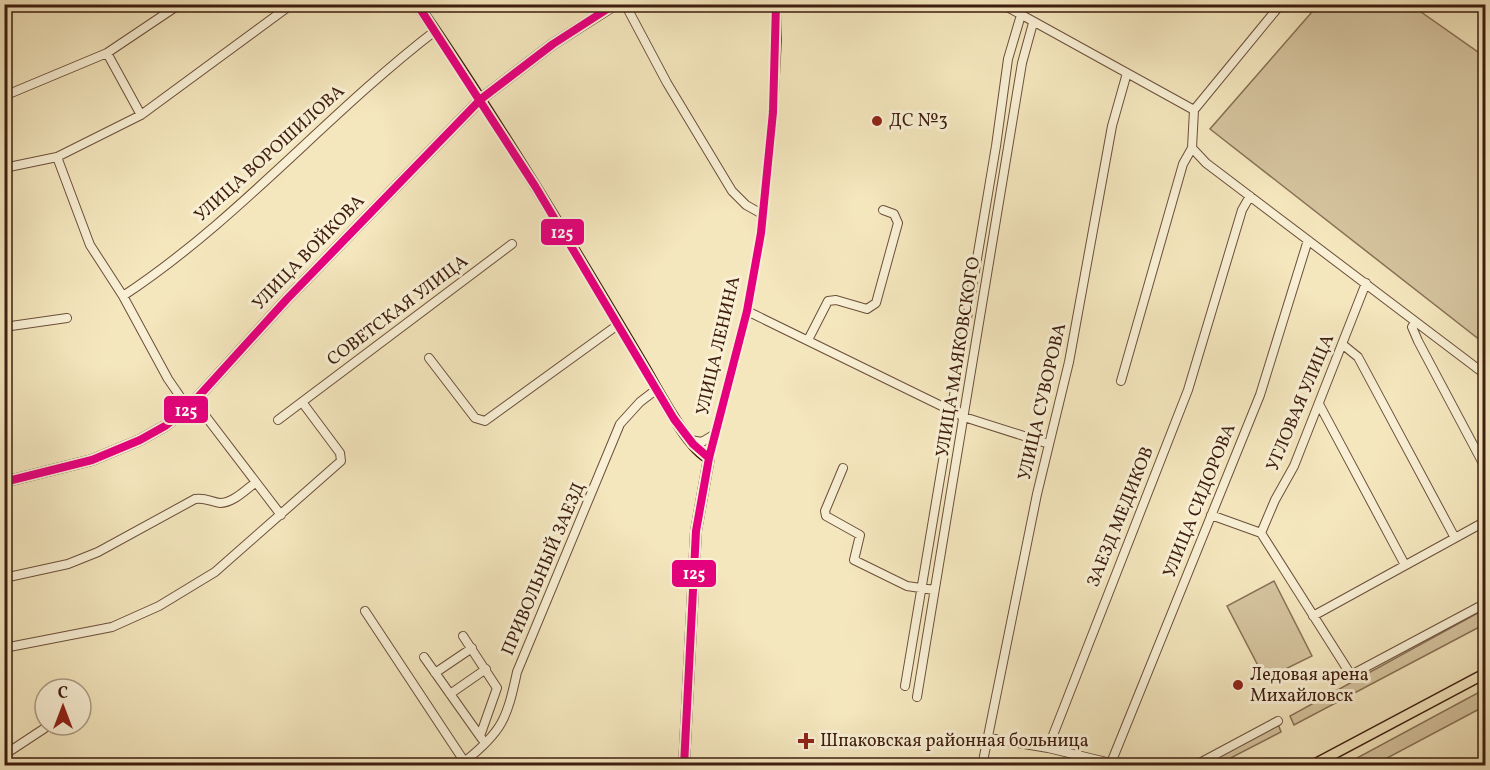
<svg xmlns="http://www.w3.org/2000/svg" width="1490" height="770" font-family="Vollkorn,serif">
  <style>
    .green { fill: #d5c49f; stroke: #897056; stroke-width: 1.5 }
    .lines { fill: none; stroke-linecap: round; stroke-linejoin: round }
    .minor-casing { stroke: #6b4f3a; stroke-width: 10 }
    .major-casing { stroke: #3d1d0e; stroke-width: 12 }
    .minor { stroke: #f8efd4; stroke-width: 8 }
    .major { stroke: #f4e6bd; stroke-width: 9 }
    .bus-1-casing { stroke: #f8efd4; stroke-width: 12 }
    .bus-1 { stroke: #e5007d; stroke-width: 8 }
    .poi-dot { fill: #8f2418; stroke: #f8efd4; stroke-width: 2 }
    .labels { text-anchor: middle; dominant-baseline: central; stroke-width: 6; stroke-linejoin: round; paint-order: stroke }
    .poi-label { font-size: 18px; fill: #3d1d0e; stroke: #f8efd4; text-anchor: start }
    .street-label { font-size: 18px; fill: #3d1d0e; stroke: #f8efd4 }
    .line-badge { stroke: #f8efd4; stroke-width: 2 }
    .badge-label { font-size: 16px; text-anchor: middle; font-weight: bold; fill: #fff }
  </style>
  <rect width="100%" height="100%" fill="#f4e6bd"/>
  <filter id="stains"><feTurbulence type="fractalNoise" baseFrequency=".00333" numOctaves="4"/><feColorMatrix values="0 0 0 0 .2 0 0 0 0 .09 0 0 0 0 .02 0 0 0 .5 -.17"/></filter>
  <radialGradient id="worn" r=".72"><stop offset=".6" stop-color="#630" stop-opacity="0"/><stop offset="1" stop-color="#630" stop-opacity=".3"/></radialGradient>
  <path class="green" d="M 1318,5 L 1411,5 L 1485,57 L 1485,344 L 1210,129 Z
    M 1274,581 L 1312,656 L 1265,679 L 1227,606 Z
    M 1485,609 L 1485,624 L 1294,725 L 1290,716 Z
    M 1485,689 L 1485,706 L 1374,765 L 1344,765 Z
    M 1278,724 L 1281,732 L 1217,765 L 1198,766 Z"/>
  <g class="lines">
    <g class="minor-casing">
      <path id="minor" d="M 625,4 L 667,83 L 732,191 L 746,205 L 762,214
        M 1002,4 L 1194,110
        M 1281,4 L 1194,110 L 1192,148 L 1206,163 L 1486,375
        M 107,53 L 141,115
        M 4,96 L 107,53 L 180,4
        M 57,157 L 90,245 L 123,296 L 168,379 L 188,408
        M 4,168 L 57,157 L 141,115 L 292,4
        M 123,296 C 237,221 327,114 435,31
        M 747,311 L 964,417 L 1049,444
        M 1415,322 L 1412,327 L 1418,341 L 1486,469
        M 4,327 L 67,318
        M 808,340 L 828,301 L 836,300 L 867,309 L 876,303 L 898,223 L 894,214 L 883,210
        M 1342,344 L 1358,357 L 1455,538
        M 429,358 L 475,418 L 485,421 L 619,324
        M 1121,381 L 1183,164 L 1192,148
        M 194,401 L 281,515
        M 1319,404 L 1405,565
        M 278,420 L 512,244
        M 690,440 L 702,442 L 715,434
        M 709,458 L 747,311 L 761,233 L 773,112 L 777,40 L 776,4
        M 843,468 L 825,511 L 826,516 L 860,535 L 854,560 L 907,586 L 934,590
        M 1211,515 L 1261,533 L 1275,500 L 1294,466 L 1366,283
        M 1261,533 L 1351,675 L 1486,603
        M 4,578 L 68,564 L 98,552 L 195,499 C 205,497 211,502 220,503 C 233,503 245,490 255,483
        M 365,611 L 466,764
        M 1313,616 L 1486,521
        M 463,636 L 497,688 L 480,736
        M 4,648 L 112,627 L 159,606 L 215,572 L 341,461 L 340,453 L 302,402
        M 424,657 L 482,739
        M 435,673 L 472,648
        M 905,686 L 996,146 L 1008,59 L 1021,15
        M 450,694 L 486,669
        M 917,697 L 1022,63 L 1033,23
        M 989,738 L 1048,748
        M 4,755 L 45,728
        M 464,762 C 502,732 507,719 517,672 L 620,424 L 640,402 L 657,389
        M 1111,763 L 1048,748 L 1188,390 L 1242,210 L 1250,196
        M 982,766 L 1037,494 L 1069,362 L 1112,126 L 1127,73
        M 1116,766 L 1111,763 L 1260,395 L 1308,240
        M 1194,766 L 1278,721"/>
    </g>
    <g class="major-casing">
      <path id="major" d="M 417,4 C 499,123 573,247 646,370 C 657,389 690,452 709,458 L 696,531 L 684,766
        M 4,482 L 92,460 L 140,440 L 165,426 L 188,408 L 287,299 L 481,99 L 553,44 L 616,4
        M 1311,766 L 1486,673"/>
    </g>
    <use href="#minor" class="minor"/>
    <use href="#major" class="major"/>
    <g class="bus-1-casing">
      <path id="bus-1" d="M 417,4 L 535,186 L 674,419 L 693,444 L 709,458
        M 4,482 L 92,460 L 140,440 L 165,426 L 188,408 L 287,299 L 481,99 L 553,44 L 615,4
        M 684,766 L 696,531 L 709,458 L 747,311 L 761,233 L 773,112 L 776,4"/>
    </g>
    <use href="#bus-1" class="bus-1"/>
  </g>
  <g class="poi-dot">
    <circle cx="877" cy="121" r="6"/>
    <circle cx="1238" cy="685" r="6"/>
    <path d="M803 732h6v6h6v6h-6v6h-6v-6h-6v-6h6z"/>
  </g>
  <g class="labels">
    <g class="poi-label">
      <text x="889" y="121">ДС №3</text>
      <text x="1250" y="675">Ледовая арена<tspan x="1250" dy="21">Михайловск</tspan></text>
      <text x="820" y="741">Шпаковская районная больница</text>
    </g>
    <g class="street-label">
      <text transform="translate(270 154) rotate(-42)">УЛИЦА ВОРОШИЛОВА</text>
      <text transform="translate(309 253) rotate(-46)">УЛИЦА ВОЙКОВА</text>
      <text transform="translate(398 311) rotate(-37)">СОВЕТСКАЯ УЛИЦА</text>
      <text transform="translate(719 346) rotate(-77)">УЛИЦА ЛЕНИНА</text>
      <text transform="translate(959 357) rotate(-81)">УЛИЦА МАЯКОВСКОГО</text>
      <text transform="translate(1043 402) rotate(-77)">УЛИЦА СУВОРОВА</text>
      <text transform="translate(1301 403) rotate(-67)">УГЛОВАЯ УЛИЦА</text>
      <text transform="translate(1200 501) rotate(-68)">УЛИЦА СИДОРОВА</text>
      <text transform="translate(1121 517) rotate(-68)">ЗАЕЗД МЕДИКОВ</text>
      <text transform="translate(544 569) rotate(-67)">ПРИВОЛЬНЫЙ ЗАЕЗД</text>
    </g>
  </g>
  <g class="line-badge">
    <rect x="540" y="218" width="45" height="28" rx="6" fill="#e5007d"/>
    <rect x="163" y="395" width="46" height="29" rx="6" fill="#e5007d"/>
    <rect x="671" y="559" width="46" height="29" rx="6" fill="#e5007d"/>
  </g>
  <g class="badge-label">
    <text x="562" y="238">125</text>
    <text x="186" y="416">125</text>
    <text x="694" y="579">125</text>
  </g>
  <rect width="1490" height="770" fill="none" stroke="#f4e6bd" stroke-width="24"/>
  <rect x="6" y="6" width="1478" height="758" fill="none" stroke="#3d1d0e" stroke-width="3"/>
  <rect x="12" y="12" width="1466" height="746" fill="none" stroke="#3d1d0e" stroke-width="1.5"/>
  <g transform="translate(63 707)"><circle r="28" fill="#f8efd4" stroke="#ad9b85" stroke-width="1.5"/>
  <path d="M0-4.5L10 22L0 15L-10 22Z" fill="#8f2418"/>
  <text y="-9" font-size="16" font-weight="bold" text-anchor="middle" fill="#3d1d0e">С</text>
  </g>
  <rect width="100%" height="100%" filter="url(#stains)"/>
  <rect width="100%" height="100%" fill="url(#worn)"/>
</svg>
